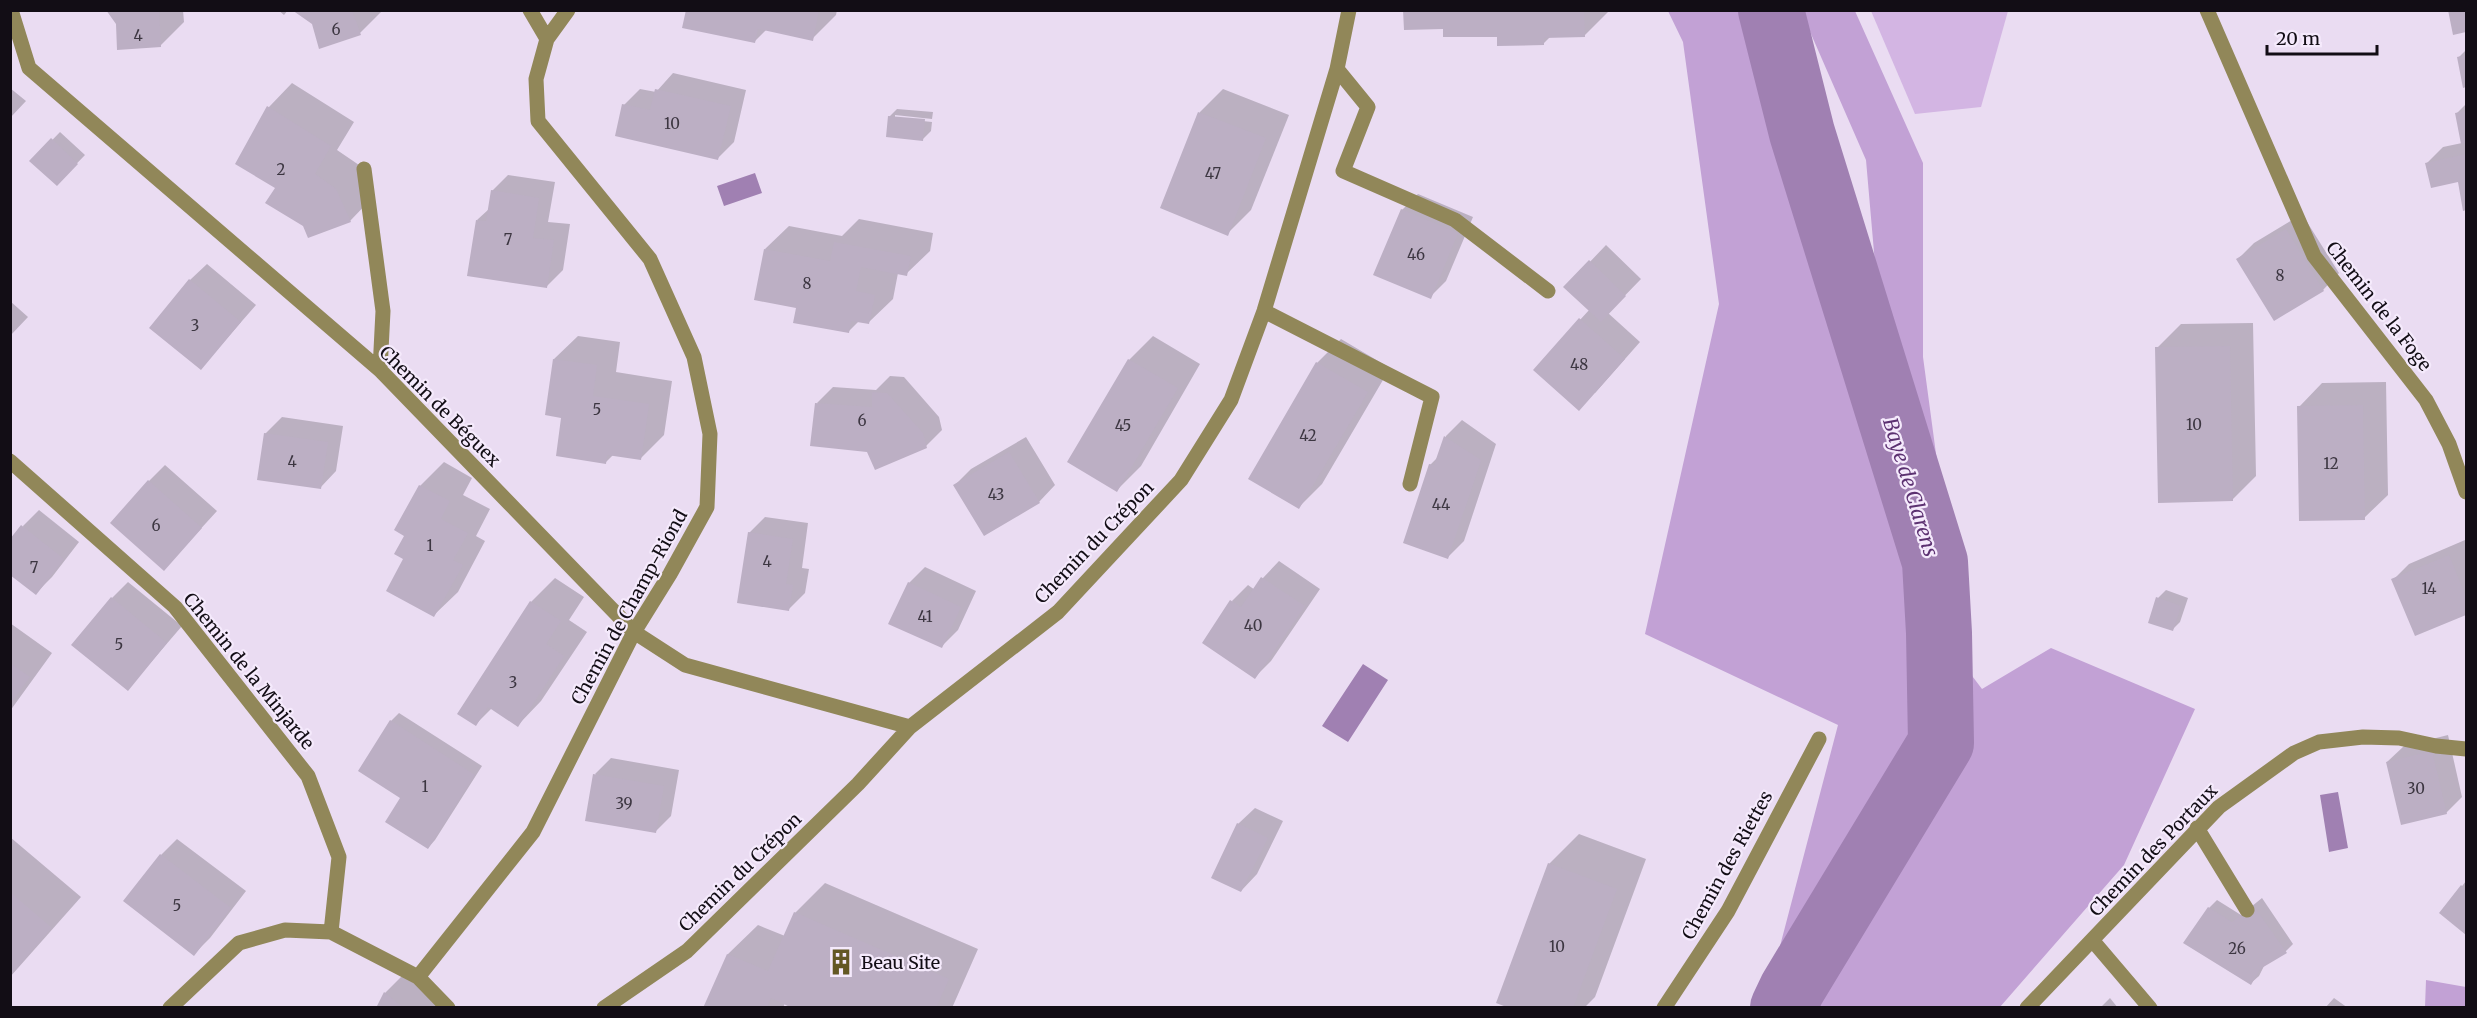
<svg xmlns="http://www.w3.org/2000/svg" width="2477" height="1018" font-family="Merriweather,serif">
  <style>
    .green { fill: #d3b5e3 }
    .forest { fill: #c2a1d5 }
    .water { fill: #a080b2 }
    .shadow { fill: #0003 }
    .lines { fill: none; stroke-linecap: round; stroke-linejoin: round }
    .river { stroke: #a080b2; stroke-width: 66 }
    .building { fill: #bcafc4 }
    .minor { stroke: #918759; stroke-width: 15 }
    .labels { text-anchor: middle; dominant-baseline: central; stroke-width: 4.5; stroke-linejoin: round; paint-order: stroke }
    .number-label { font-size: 15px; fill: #3c3641 }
    .street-label { font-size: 18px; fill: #120d15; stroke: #f5eafc }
    .poi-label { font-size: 18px; fill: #120d15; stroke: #f5eafc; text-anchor: start }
    .water-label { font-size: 20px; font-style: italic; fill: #5c3171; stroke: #f5eafc }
  </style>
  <rect width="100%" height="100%" fill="#eadcf2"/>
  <path class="green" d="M 1871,11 L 2008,11 L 1981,107 L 1915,114 Z"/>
  <path class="forest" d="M 1668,11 L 1797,11 L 1798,69 L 1834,318 L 1917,603 L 1982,689 L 2051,648 L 2195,709 L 2124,865 L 2000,1007 L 1764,1007 L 1838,725 L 1645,634 L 1719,304 L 1683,42 Z
    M 1801,11 L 1855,11 L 1923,163 L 1923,357 L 1943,506 L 1882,344 L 1866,160 Z
    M 2426,980 L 2466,987 L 2466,1007 L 2425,1007 Z"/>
  <path class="water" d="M 755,173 L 762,193 L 724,206 L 717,186 Z
    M 1363,664 L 1388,680 L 1348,742 L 1322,726 Z
    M 2338,792 L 2348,848 L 2329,852 L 2320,795 Z"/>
  <path class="shadow" d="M 108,10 L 183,10 L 184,22 L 160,46 L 118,23 Z
    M 278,10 L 288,10 L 284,15 Z
    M 294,10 L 383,10 L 360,33 L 313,24 Z
    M 688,10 L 837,10 L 836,15 L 812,39 L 767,29 L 754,42 Z
    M 1405,10 L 1608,10 L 1608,12 L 1584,36 L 1550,37 L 1543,44 L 1444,27 Z
    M 2466,50 L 2466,85 L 2464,86 L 2459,57 Z
    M 673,73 L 746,90 L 734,142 L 718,158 L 624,105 L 640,89 L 656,92 Z
    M 292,83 L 354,122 L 337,150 L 359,165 L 373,197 L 350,221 L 304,225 L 277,187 L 237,163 L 269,107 Z
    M 10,88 L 26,101 L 10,118 Z
    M 1223,89 L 1289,115 L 1251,210 L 1227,234 L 1162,208 L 1200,112 Z
    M 2466,104 L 2466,208 L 2465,209 L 2459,180 L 2427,163 L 2443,147 L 2462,143 L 2456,114 Z
    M 897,109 L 933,112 L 932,119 L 895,115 L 895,118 L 932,122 L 931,131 L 923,139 L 889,117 Z
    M 60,132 L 85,155 L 57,184 L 32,161 Z
    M 508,175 L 555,182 L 548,222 L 570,224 L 563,270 L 546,287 L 477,220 L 489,209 L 492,191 Z
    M 1418,194 L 1473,217 L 1446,281 L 1430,297 L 1402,210 Z
    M 2302,214 L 2339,273 L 2323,290 L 2274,319 L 2238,259 L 2254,243 Z
    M 859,219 L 933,233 L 930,251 L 906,274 L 898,273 L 893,299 L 869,322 L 859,321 L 848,332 L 798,306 L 765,249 L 789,226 L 842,236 Z
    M 1606,245 L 1641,279 L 1608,313 L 1640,342 L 1595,393 L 1535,369 L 1590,309 L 1566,287 Z
    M 207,264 L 256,305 L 201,368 L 190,280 Z
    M 10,301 L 28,317 L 10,336 Z
    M 2253,323 L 2256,476 L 2232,500 L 2157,348 L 2181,324 Z
    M 578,336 L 620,342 L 616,372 L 672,381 L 664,435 L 641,458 L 614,454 L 605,463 L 563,416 L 554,359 Z
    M 1153,336 L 1200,364 L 1141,466 L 1117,490 L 1129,360 Z
    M 1341,339 L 1390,368 L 1322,484 L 1299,507 L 1250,479 L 1317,363 Z
    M 890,376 L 904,377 L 939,417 L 942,430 L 926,446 L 868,450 L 817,403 L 833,387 L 876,390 Z
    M 2386,382 L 2388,495 L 2364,518 L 2299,407 L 2322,383 Z
    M 282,417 L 343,426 L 336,471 L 320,488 L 265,434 Z
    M 1462,420 L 1496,444 L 1464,541 L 1448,557 L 1430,465 L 1439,456 L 1446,436 Z
    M 1026,437 L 1055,485 L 1039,502 L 955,485 L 971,469 Z
    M 444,462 L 472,478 L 463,495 L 490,509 L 476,536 L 485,541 L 458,592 L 434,615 L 405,559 L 406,535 L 420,486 Z
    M 165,465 L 217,511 L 164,569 L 149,481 Z
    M 39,510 L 79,542 L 52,577 L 36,593 L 23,526 Z
    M 765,517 L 808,523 L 802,568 L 809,569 L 805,593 L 789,609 L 749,533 Z
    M 2465,540 L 2466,613 L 2416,634 L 2393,580 L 2409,564 Z
    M 1279,561 L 1320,589 L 1271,661 L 1255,677 L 1232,601 L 1248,585 L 1255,590 L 1263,578 Z
    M 925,567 L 976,591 L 958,630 L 941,647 L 909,583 Z
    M 555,578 L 584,597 L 569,620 L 587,632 L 541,701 L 518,725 L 492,708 L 476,724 L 531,602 Z
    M 128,582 L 182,626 L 128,689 L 112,598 Z
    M 2166,590 L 2188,598 L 2180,622 L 2172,630 L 2158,598 Z
    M 10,623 L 52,653 L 10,711 Z
    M 399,713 L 482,766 L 435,840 L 428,848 L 403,798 L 391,721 Z
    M 2448,735 L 2462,797 L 2446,813 L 2387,762 L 2404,746 Z
    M 611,758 L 679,770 L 671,816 L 655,832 L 595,774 Z
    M 1255,808 L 1283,821 L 1257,874 L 1241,891 L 1238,824 Z
    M 1579,834 L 1646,859 L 1595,997 L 1584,1008 L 1513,1008 L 1549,864 Z
    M 10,837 L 81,897 L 10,977 Z
    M 177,839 L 246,891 L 210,938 L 194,954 L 161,855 Z
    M 2466,881 L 2466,933 L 2441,913 Z
    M 825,883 L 978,949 L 952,1008 L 796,1008 L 785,1003 L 783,1008 L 705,1008 L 728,954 L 758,925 L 785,936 L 795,913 Z
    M 2262,898 L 2293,944 L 2286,951 L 2265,964 L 2259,976 L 2251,983 L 2209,908 L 2217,900 L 2241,915 Z
    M 408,970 L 458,1008 L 378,1008 L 385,993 Z
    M 2110,998 L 2118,1008 L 2100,1008 Z
    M 2334,998 L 2348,1008 L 2325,1008 Z"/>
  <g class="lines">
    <path class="river" d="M 1771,10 L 1802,133 L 1935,562 L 1939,633 L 1941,743 L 1792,989 L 1783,1008"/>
  </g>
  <path class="building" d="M 106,10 L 159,10 L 161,47 L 117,50 L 116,24 Z
    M 292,10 L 352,10 L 361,35 L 319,49 L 312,24 Z
    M 686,10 L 819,10 L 813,41 L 758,29 L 755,43 L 682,28 Z
    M 1403,10 L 1584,10 L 1585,37 L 1544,38 L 1544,45 L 1497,46 L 1497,37 L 1443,37 L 1443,29 L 1404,30 Z
    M 2448,10 L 2466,10 L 2466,32 L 2453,35 Z
    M 2466,55 L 2466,87 L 2463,88 L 2457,57 Z
    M 655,89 L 731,106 L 718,160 L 615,136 L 622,104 L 650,110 Z
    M 267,106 L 331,146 L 315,174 L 336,189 L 351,222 L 308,238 L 303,226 L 265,203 L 275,188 L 235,164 Z
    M 2466,111 L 2466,143 L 2461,144 L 2455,113 Z
    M 1198,112 L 1266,138 L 1228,236 L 1160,208 Z
    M 888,116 L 925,119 L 923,141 L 886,137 Z
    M 51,138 L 78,164 L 57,186 L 29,161 Z
    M 2466,154 L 2466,210 L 2463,211 L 2458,182 L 2431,188 L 2425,163 Z
    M 491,190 L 539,198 L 533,238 L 554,240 L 547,288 L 467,276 L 476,220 L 486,221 Z
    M 1401,209 L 1458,233 L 1431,299 L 1373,275 Z
    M 2286,229 L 2324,291 L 2274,321 L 2236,259 Z
    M 834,242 L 911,256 L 907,276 L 861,267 L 856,291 L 875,295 L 869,324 L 851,321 L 849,333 L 793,323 L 796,308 L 754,300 L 764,249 L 830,261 Z
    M 1589,260 L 1626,296 L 1601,322 L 1563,287 Z
    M 189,279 L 241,322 L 201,370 L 149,328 Z
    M 1579,318 L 1625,359 L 1579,411 L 1533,370 Z
    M 2230,346 L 2233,501 L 2158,503 L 2155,347 Z
    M 553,359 L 597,365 L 593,396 L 649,404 L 641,460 L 607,455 L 606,464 L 556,456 L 561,418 L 545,415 Z
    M 1128,359 L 1178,388 L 1117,492 L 1067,462 Z
    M 1316,362 L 1368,392 L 1299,509 L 1248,479 Z
    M 872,392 L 887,393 L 923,433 L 927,448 L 875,470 L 867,452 L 810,446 L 815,403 L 872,407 Z
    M 2363,405 L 2365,520 L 2299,521 L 2297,406 Z
    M 264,433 L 328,442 L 321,489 L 257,480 Z
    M 1444,436 L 1481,460 L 1448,559 L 1403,543 L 1429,464 L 1434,465 Z
    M 1009,452 L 1040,503 L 984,536 L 953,485 Z
    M 148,480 L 202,528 L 164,571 L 110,523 Z
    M 419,485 L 450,501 L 441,519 L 468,533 L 453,560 L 463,565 L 434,617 L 386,591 L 403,559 L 394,554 L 404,536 L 394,530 Z
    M 21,525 L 64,559 L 36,595 L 10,575 L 10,539 Z
    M 748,532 L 793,539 L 786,584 L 793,585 L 789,611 L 737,603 Z
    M 2449,555 L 2466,597 L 2466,615 L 2415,636 L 2391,579 Z
    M 1261,577 L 1305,606 L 1255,679 L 1202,643 L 1230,600 L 1241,607 Z
    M 908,582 L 961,607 L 942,648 L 888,624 Z
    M 111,597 L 167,643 L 128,691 L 71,645 Z
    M 2156,597 L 2181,606 L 2173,631 L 2148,623 Z
    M 530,601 L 561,621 L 546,644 L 564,656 L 518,727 L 488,707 L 476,726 L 457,714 Z
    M 10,663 L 30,677 L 10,704 Z
    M 390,720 L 475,775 L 428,849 L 385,822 L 400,798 L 358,771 Z
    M 2432,751 L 2447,814 L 2401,825 L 2386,762 Z
    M 593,774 L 664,786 L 656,833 L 585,821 Z
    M 1237,823 L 1268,838 L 1241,892 L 1211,878 Z
    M 160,854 L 231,908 L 194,956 L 123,901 Z
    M 1548,863 L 1617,889 L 1573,1008 L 1509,1008 L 1496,1003 Z
    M 2461,885 L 2466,890 L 2466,935 L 2439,913 Z
    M 10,892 L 52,928 L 10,976 Z
    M 2253,905 L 2287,953 L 2260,969 L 2251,985 L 2183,943 L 2208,907 L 2232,922 Z
    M 794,912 L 949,979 L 936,1008 L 792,1008 L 771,998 L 767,1008 L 703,1008 L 727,954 L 768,971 Z
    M 384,992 L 404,1008 L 376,1008 Z"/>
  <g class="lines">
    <path class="minor" d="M 11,10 L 29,68 L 380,370 L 634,632 L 685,665 L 910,727
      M 530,10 L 547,39
      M 2207,10 L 2314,256 L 2426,400 L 2449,444 L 2466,492
      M 1337,69 L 1368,107 L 1343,171 L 1455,220 L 1548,291
      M 364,169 L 383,311 L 380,370
      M 1264,311 L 1432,397 L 1410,484
      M 10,461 L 175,607 L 308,776 L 339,857 L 331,932
      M 2197,828 L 2247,910
      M 2093,941 L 2150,1008
      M 418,977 L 533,832 L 634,632 L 670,574 L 707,507 L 710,434 L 694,357 L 650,259 L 538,121 L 536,79 L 547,39 L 568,10
      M 170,1008 L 239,943 L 285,930 L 331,932 L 418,977 L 448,1008
      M 604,1008 L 687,951 L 858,784 L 910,727 L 1058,612 L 1181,480 L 1231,400 L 1264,311 L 1337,69 L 1349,10
      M 1664,1008 L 1728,911 L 1819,739
      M 2027,1008 L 2219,807 L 2294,753 L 2319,742 L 2363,737 L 2399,738 L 2436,746 L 2466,749"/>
  </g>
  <defs>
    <g id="building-bare" transform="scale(2.07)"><path d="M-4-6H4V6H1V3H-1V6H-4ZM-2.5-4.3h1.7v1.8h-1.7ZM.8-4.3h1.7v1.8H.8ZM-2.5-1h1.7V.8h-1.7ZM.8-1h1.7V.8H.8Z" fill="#635724" stroke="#f5eafc" stroke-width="2.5" paint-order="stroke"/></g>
  </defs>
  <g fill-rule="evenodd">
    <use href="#building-bare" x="841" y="962"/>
  </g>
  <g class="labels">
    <g class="number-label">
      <text x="336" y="29">6</text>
      <text x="138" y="35">4</text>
      <text x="672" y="123">10</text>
      <text x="281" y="169">2</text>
      <text x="1213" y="173">47</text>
      <text x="508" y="239">7</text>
      <text x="1416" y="254">46</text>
      <text x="2280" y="275">8</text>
      <text x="807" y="283">8</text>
      <text x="195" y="325">3</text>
      <text x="1579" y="364">48</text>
      <text x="597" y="409">5</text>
      <text x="862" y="420">6</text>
      <text x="2194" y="424">10</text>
      <text x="1123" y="425">45</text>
      <text x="1308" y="435">42</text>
      <text x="292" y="461">4</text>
      <text x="2331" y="463">12</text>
      <text x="996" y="494">43</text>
      <text x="1441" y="504">44</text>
      <text x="156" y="525">6</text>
      <text x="430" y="545">1</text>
      <text x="767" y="561">4</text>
      <text x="34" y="567">7</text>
      <text x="2429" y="588">14</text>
      <text x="925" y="616">41</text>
      <text x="1253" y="625">40</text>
      <text x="119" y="644">5</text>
      <text x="513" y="682">3</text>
      <text x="425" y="786">1</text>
      <text x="2416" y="788">30</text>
      <text x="624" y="803">39</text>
      <text x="177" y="905">5</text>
      <text x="1557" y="946">10</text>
      <text x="2237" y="948">26</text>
    </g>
    <g class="street-label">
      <text transform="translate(2379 306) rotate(52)">Chemin de la Foge</text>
      <text transform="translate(440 406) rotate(45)">Chemin de Béguex</text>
      <text transform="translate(1094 542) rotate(-46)">Chemin du Crépon</text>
      <text transform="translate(629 607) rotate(-61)">Chemin de Champ-Riond</text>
      <text transform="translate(249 671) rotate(51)">Chemin de la Minjarde</text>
      <text transform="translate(2153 850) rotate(-46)">Chemin des Portaux</text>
      <text transform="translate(1727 865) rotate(-61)">Chemin des Riettes</text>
      <text transform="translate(740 872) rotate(-44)">Chemin du Crépon</text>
    </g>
    <g class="poi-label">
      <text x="861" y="962">Beau Site</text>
    </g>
    <g class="water-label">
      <text transform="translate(1911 487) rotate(73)">Baye de Clarens</text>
    </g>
  </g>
  <rect width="2477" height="1018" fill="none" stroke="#120d15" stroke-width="24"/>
  <path d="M2267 45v9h110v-9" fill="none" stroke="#120d15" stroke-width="3"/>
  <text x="2276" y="45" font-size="18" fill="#120d15" stroke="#f5eafc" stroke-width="4.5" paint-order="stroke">20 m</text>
</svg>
